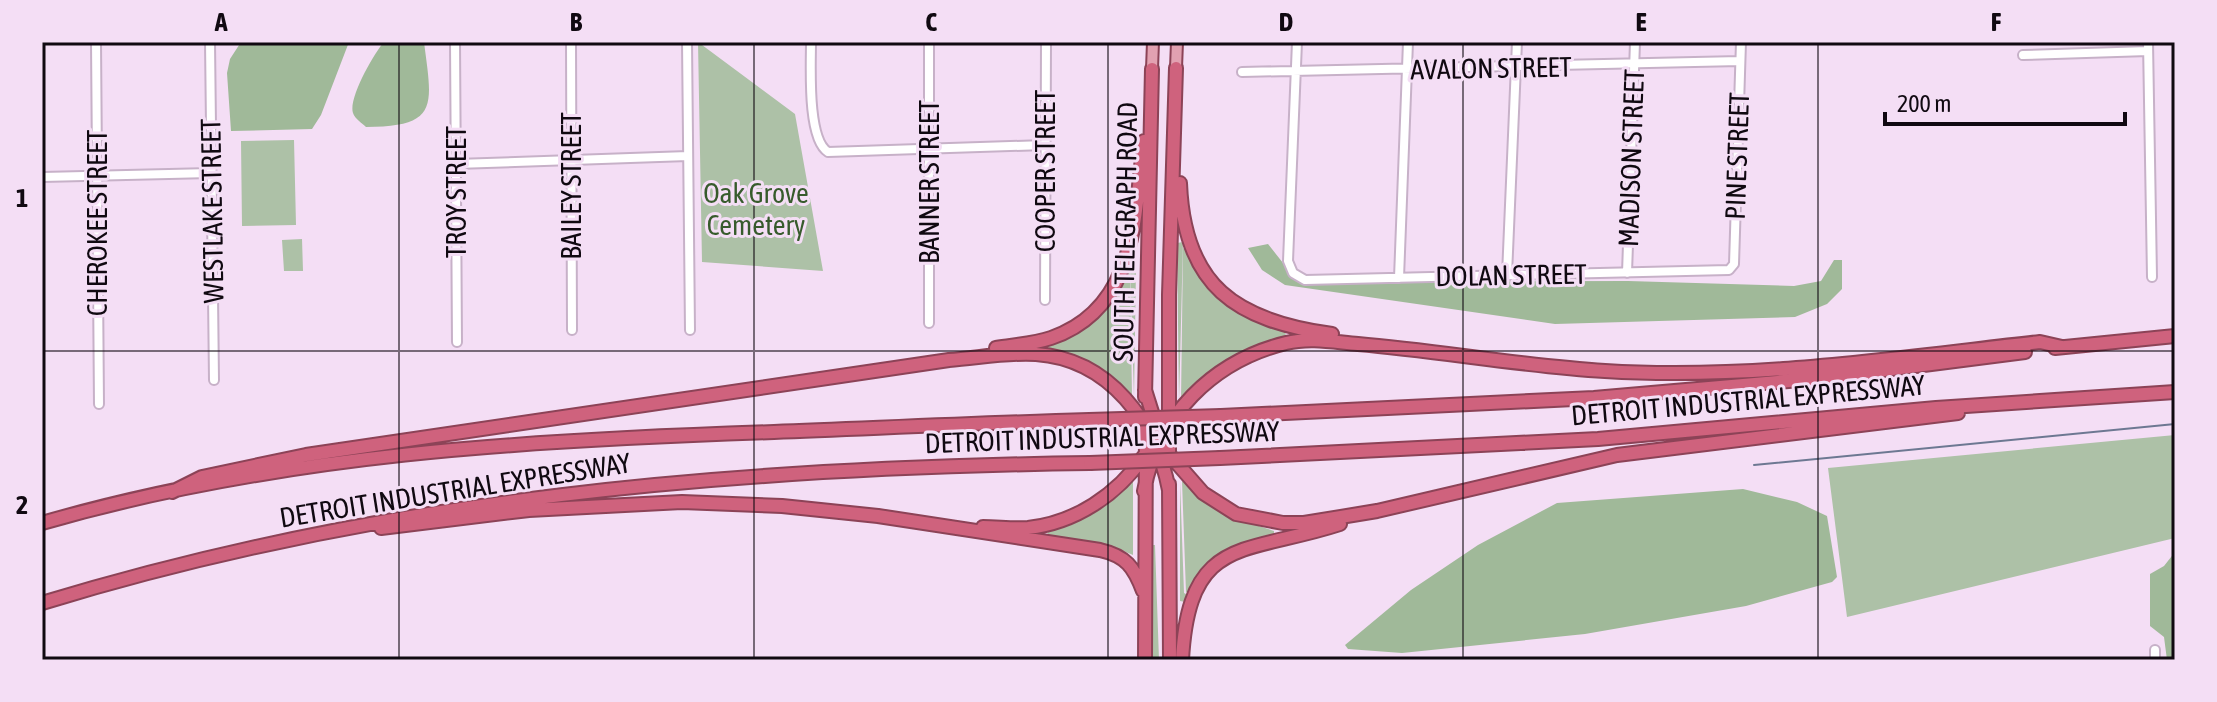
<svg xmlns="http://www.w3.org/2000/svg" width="2217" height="702" font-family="'Asap Condensed',sans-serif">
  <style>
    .green { fill: #adc1a7 }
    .forest { fill: #a0b999 }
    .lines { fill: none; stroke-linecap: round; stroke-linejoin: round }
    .stream { stroke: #6d7892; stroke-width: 2 }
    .minor-casing { stroke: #c7b1c8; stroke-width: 12 }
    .major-casing { stroke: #8c4357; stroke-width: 14 }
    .highway-casing { stroke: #8c4357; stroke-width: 16 }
    .minor { stroke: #fff; stroke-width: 8 }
    .major { stroke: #e2a1b1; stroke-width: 10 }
    .highway { stroke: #cf627d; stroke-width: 12 }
    .highway-bridge-casing { stroke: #8c4357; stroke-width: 16; stroke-linecap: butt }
    .highway-bridge { stroke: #cf627d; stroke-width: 12 }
    .grid { fill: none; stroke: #100911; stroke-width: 2; stroke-opacity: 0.55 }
    .labels { text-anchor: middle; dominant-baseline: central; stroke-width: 6; stroke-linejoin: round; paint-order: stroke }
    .street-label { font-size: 28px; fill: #100911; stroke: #f4def5 }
    .park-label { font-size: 28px; fill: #375b2c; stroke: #f4def5 }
    .neatline { fill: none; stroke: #100911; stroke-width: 3 }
    .grid-label { font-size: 26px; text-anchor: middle; font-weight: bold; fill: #100911 }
  </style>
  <rect width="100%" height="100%" fill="#f4def5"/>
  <path class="green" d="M 698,42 L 795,114 L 823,271 L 702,262 Z
    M 294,140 L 296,225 L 242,226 L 241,141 Z
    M 302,239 L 303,271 L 284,271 L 282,240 Z
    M 1183,242 L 1179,403 L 1177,243 Z
    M 1183,248 C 1190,253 1194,266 1200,274 C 1222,305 1249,321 1285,331 L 1286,337 C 1244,346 1207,367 1181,401 Z
    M 1130,267 L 1136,268 L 1134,397 Z
    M 1128,272 L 1130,273 L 1132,396 L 1098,368 L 1046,349 L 1046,344 L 1121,285 Z
    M 2175,435 L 2175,538 L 1847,617 L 1828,468 Z
    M 1133,479 L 1133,555 L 1114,547 L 1047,537 L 1048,531 C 1082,523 1108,503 1133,479 Z
    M 1180,481 L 1184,593 L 1188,595 L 1185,602 L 1180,601 Z
    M 1182,481 L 1228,516 L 1274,531 L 1274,535 L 1250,542 L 1189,593 L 1186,592 Z
    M 1151,545 L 1155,545 L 1159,660 L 1152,660 Z"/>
  <path class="forest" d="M 241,42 L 349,42 L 321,115 L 312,129 L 231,131 L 227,73 L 230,59 Z
    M 384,42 L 424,42 C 432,105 440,127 366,127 C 362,123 355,119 353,113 C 348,99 374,53 384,42 Z
    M 1268,244 L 1298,282 L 1628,281 L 1794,286 L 1821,281 L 1834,260 L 1842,260 L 1842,289 L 1827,304 L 1795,317 L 1555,324 L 1285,285 L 1262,270 L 1248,248 Z
    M 1743,489 L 1797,502 L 1827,516 L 1837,577 L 1832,582 L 1746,606 L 1585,634 L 1402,653 L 1348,649 L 1345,645 L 1411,590 L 1478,545 L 1557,503 Z
    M 2175,552 L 2175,660 L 2167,660 L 2164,637 L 2150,626 L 2150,574 L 2164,566 Z"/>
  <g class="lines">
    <path class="stream" d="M 1754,465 L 2175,424"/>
    <g class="minor-casing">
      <path id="minor" d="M 96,42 L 99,404
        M 210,42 L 214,380
        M 455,42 L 457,342
        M 571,42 L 572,330
        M 687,42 L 690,330
        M 811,42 C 811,66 807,139 828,152 L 1045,145
        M 1297,42 L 1288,261 L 1293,273 L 1305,280 L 1729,270 L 1734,264 L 1741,42
        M 2148,42 L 2152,277
        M 2023,55 L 2148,51
        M 1242,72 L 1740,61
        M 456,164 L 688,156
        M 42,177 L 211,173
        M 1627,273 L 1635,42
        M 1507,275 L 1517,42
        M 1399,278 L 1408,42
        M 1045,300 L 1046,42
        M 929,323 L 929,42
        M 2155,650 L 2155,660"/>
    </g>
    <g class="major-casing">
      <path id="major" d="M 1176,68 L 1177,42
        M 1152,69 L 1153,42"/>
    </g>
    <g class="highway-casing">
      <path id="highway" d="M 1180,183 C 1184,286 1236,321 1332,334
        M 996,348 C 1014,345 1033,344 1051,338 C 1138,308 1134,216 1144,141
        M 2055,348 L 2175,336
        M 1145,390 L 1156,425
        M 1145,397 L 1152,69
        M 1221,416 L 1594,398 L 1822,378 L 2025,352
        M 1168,453 L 1203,493 L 1236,514 L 1283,523 L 1304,523 L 1377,511 L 1617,455 L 1958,413
        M 1220,458 L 1598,439 L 1936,408 L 2175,392
        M 1169,461 L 1169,295 L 1176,68
        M 1169,484 L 1170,660
        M 1144,491 C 1157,416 1213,361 1286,343 C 1310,337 1334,342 1358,344 C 1440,351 1523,366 1605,371 C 1751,380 1896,358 2040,342 L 2062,347
        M 172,492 L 202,477 L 306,455 L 949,360 C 978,358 1007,352 1036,354 C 1110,359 1156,423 1169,490
        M 42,523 C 281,454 527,440 774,432 C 879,428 984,423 1089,420
        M 983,527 C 998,527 1013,529 1028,528 C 1075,523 1117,495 1144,456
        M 381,528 L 529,510 L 682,502 L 782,506 L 878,516 L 1100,550 C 1126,556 1134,567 1143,591
        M 42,603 C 389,497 730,468 1090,463
        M 1145,660 L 1146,423
        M 1182,660 C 1189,534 1245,555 1340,524"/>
    </g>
    <use href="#minor" class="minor"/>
    <use href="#major" class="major"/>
    <use href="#highway" class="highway"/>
    <g class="highway-bridge-casing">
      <path id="highway-bridge" d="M 1089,420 L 1221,416
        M 1090,463 L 1220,458"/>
    </g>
    <use href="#highway-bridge" class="highway-bridge"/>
  </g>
  <path class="grid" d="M 399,42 L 399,660M 754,42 L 754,660M 1108,42 L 1108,660M 1463,42 L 1463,660M 1818,42 L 1818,660M 42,351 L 2175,351"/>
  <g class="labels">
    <g class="street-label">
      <text transform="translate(1491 68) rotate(-1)">AVALON STREET</text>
      <text transform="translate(1737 156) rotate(-88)">PINE STREET</text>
      <text transform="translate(1631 158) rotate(-88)">MADISON STREET</text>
      <text transform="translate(1045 171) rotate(-90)">COOPER STREET</text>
      <text transform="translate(929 182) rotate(-90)">BANNER STREET</text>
      <text transform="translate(571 186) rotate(-90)">BAILEY STREET</text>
      <text transform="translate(456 192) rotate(-90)">TROY STREET</text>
      <text transform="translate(212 211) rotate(-91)">WESTLAKE STREET</text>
      <text transform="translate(97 223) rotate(-90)">CHEROKEE STREET</text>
      <text transform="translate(1125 232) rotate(-89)">SOUTH TELEGRAPH ROAD</text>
      <text transform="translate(1511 275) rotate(-1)">DOLAN STREET</text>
      <text transform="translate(1748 400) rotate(-5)">DETROIT INDUSTRIAL EXPRESSWAY</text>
      <text transform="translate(1102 437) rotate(-2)">DETROIT INDUSTRIAL EXPRESSWAY</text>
      <text transform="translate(455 490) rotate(-9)">DETROIT INDUSTRIAL EXPRESSWAY</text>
    </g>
    <g class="park-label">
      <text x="756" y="193">Oak Grove<tspan x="756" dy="32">Cemetery</tspan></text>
    </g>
  </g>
  <rect width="2217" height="702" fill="none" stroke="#f4def5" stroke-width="88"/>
  <path d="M1885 112v12h240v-12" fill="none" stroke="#100911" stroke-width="4"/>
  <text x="1897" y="112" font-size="24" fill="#100911" stroke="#f4def5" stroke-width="6" paint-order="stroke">200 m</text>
  <rect x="44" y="44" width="2129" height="614" class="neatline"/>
  <g class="grid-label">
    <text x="221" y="31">A</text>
    <text x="576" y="31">B</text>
    <text x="931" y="31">C</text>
    <text x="1286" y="31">D</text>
    <text x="1641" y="31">E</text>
    <text x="1996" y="31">F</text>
    <text x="22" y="207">1</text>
    <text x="22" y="514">2</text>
  </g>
</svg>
